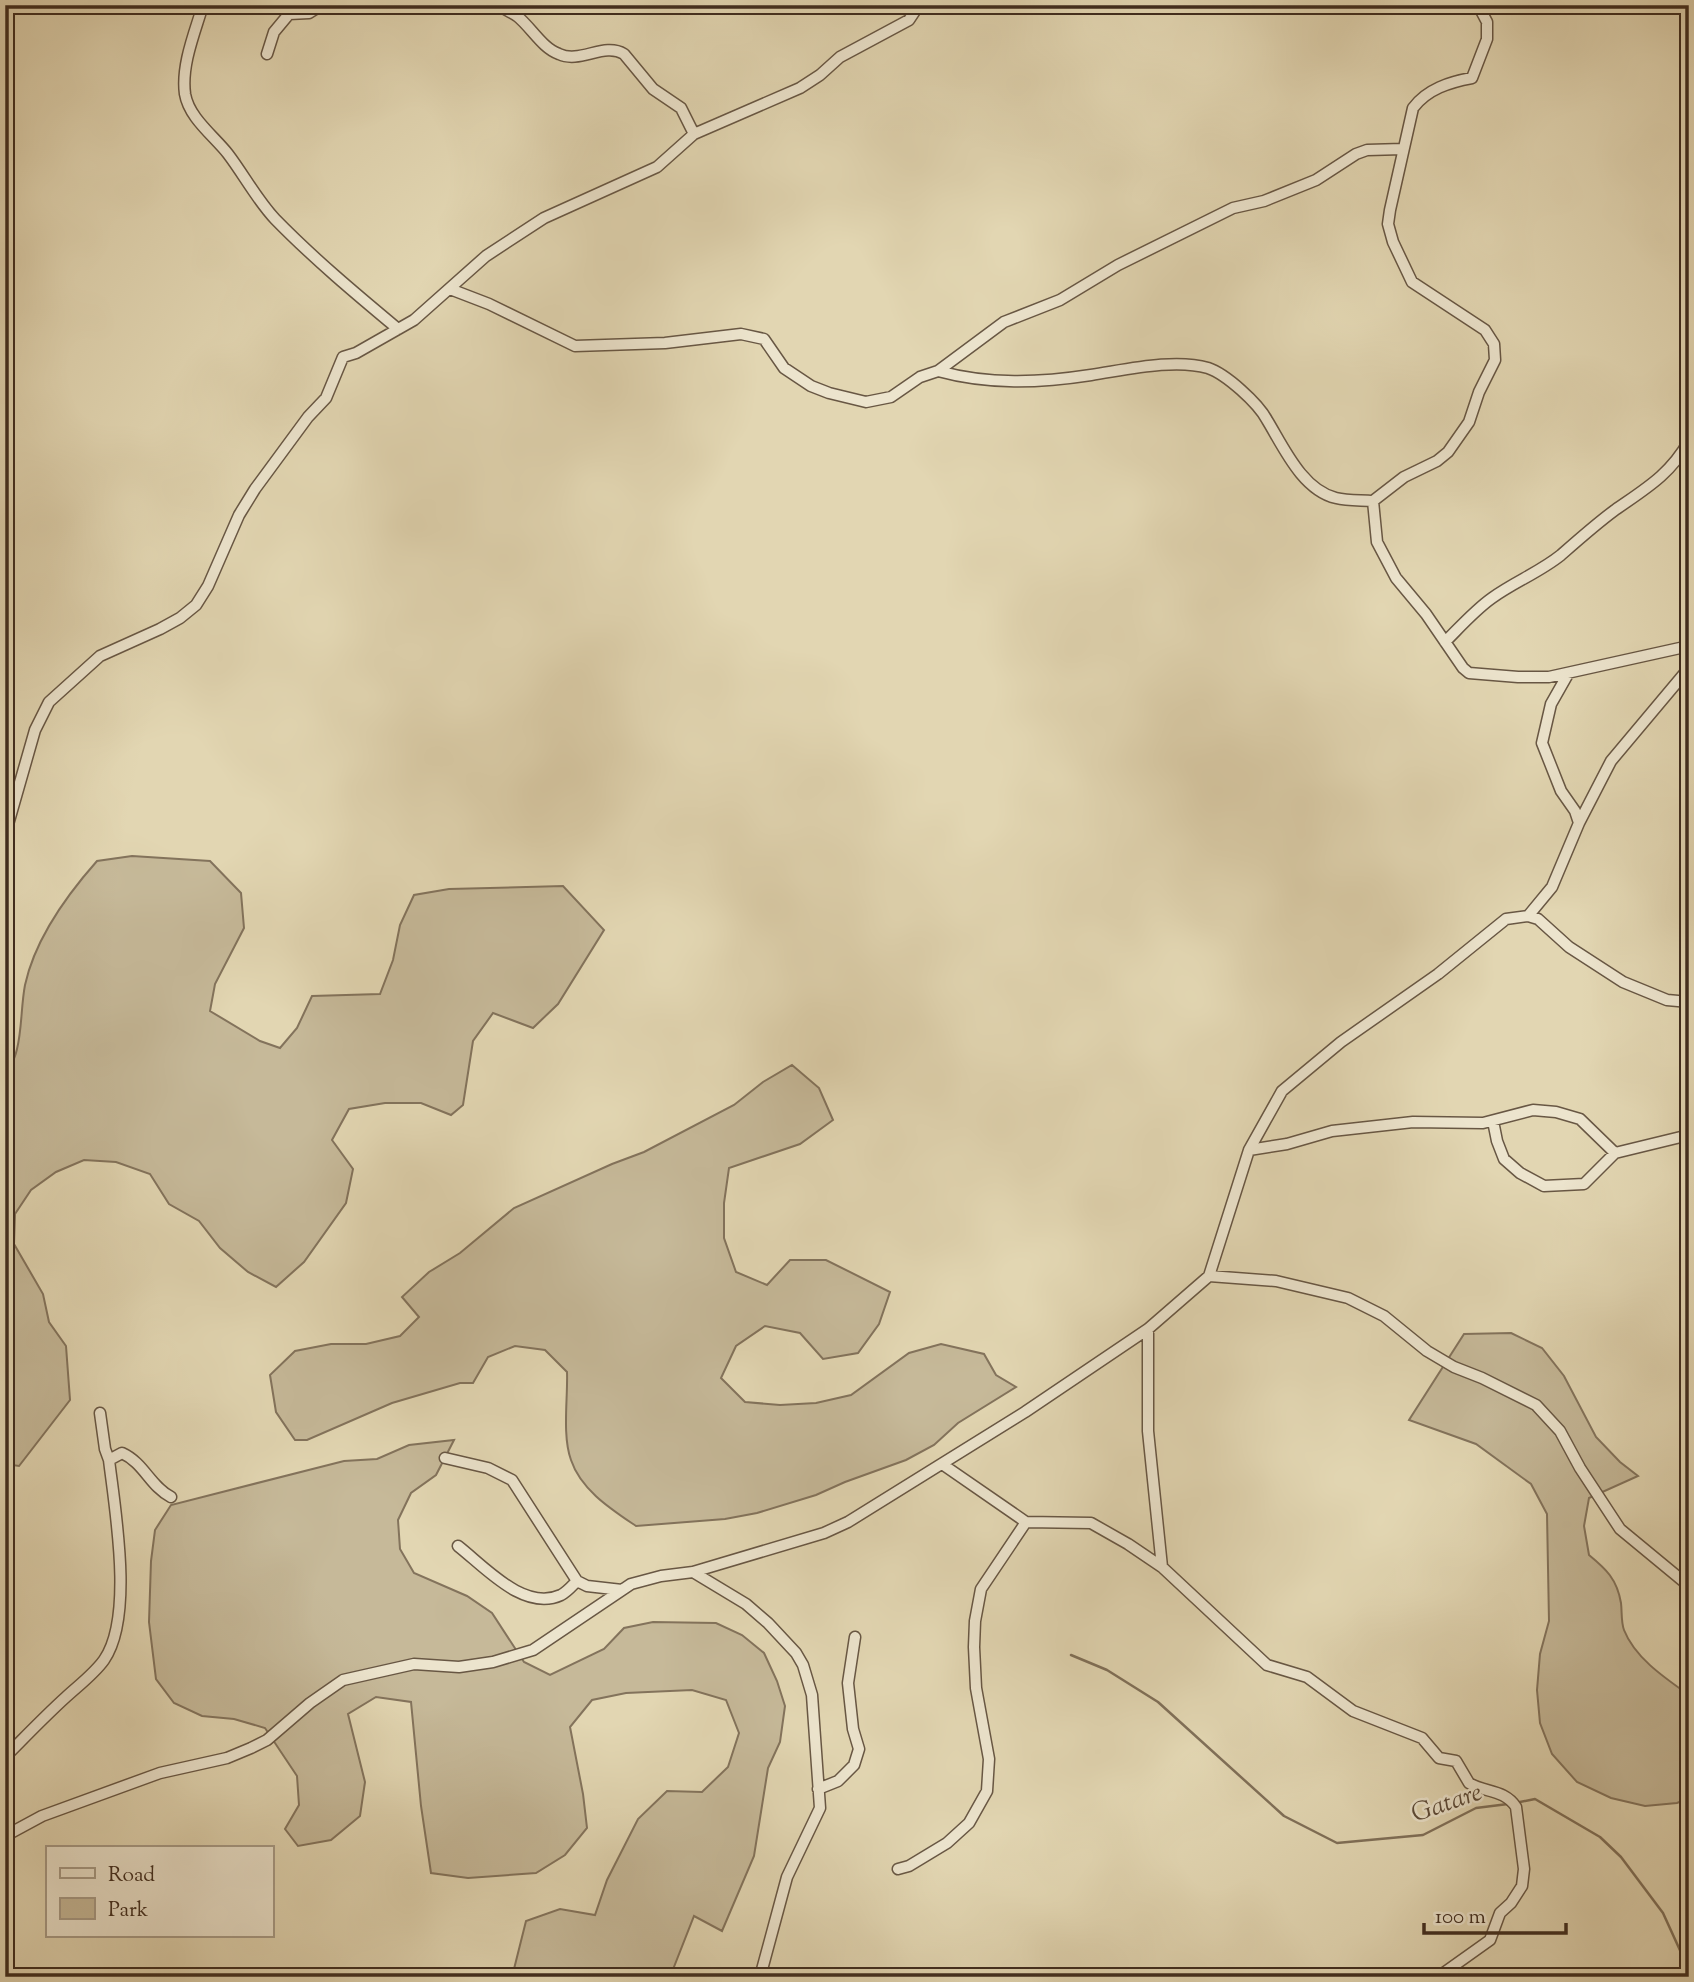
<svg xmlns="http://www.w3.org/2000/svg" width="1694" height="1982" font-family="'Sorts Mill Goudy',serif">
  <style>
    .green { fill: #c6b999; stroke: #83735c; stroke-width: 2 }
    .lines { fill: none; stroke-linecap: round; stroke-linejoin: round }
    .stream { stroke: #807059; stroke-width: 2.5 }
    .minor-casing { stroke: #685744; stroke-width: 13 }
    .minor { stroke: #ece4cd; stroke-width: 10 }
    .labels { text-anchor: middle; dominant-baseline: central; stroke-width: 5; stroke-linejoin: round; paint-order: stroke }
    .water-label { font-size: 26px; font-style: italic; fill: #5b4937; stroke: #ece4cd }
  </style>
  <rect width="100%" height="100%" fill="#e2d6b2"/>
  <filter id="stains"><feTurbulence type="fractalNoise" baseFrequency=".00286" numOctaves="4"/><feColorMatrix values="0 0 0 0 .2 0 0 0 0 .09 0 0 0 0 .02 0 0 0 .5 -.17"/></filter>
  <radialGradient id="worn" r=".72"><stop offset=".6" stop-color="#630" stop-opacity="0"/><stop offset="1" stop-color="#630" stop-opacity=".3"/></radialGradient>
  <path class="green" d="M 132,856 L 210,861 L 241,893 L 244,928 L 215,984 L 210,1011 L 260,1041 L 280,1048 L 297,1028 L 312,996 L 380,994 L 393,960 L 400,925 L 414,895 L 449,889 L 563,886 L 604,930 L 558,1004 L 533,1028 L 493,1013 L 473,1041 L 463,1105 L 451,1115 L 421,1103 L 385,1103 L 349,1109 L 332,1140 L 353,1169 L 346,1203 L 304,1262 L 276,1287 L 248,1272 L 220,1248 L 199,1221 L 169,1204 L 150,1174 L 116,1162 L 84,1160 L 56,1172 L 31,1190 L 15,1214 L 14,1244 L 43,1294 L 49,1322 L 66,1346 L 70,1400 L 19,1466 L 5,1464 L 5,1079 C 9,1070 15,1059 17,1049 C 22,1029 21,1006 25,985 C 35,939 66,896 97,861 Z
    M 792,1065 L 819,1088 L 833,1120 L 800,1144 L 729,1168 L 724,1203 L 724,1238 L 736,1272 L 767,1285 L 790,1260 L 826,1260 L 890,1292 L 879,1324 L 858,1353 L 823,1359 L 800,1333 L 765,1326 L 736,1346 L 721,1378 L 745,1402 L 780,1405 L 816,1403 L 851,1395 L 909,1353 L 941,1344 L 984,1354 L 996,1375 L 1016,1387 L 958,1423 L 934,1445 L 906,1460 L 845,1482 L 816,1495 L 757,1513 L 725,1519 L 636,1526 C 611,1509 581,1490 571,1460 C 562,1435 568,1398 567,1372 L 545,1350 L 515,1346 L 488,1357 L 473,1383 L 460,1383 L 392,1403 L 307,1440 L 295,1440 L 276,1412 L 270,1375 L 295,1351 L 331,1344 L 366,1344 L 400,1336 L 419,1317 L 402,1297 L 429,1272 L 460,1253 L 514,1208 L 612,1164 L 644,1152 L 734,1105 L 763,1082 Z
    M 1511,1333 L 1542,1348 L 1564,1376 L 1596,1437 L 1620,1462 L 1638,1476 L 1589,1498 L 1584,1526 L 1589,1555 C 1606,1569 1617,1579 1621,1603 C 1622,1611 1621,1622 1624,1630 C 1635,1658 1665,1678 1689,1695 L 1689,1798 L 1677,1803 L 1645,1806 L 1611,1798 L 1577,1782 L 1552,1754 L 1540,1723 L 1537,1690 L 1540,1654 L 1549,1621 L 1547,1514 L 1531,1484 L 1476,1444 L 1409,1420 L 1464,1334 Z
    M 454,1440 L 436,1475 L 411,1493 L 398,1520 L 400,1549 L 414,1573 L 467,1596 L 492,1613 L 524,1662 L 550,1675 L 604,1649 L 624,1628 L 653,1622 L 716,1623 L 742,1635 L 764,1653 L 777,1681 L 785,1706 L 780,1742 L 768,1768 L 754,1856 L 722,1931 L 694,1916 L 670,1977 L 512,1977 L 526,1921 L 560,1909 L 595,1915 L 607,1880 L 638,1819 L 667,1791 L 702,1792 L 728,1767 L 739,1733 L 726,1700 L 692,1690 L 626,1693 L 592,1700 L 570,1727 L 583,1794 L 587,1828 L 565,1855 L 536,1873 L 468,1878 L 431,1873 L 421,1806 L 411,1702 L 376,1697 L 348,1714 L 365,1782 L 360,1816 L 331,1840 L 298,1846 L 285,1829 L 299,1805 L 297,1776 L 265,1728 L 234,1719 L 202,1716 L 174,1703 L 156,1679 L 149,1622 L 151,1561 L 155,1530 L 171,1505 L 344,1461 L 377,1459 L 409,1445 Z"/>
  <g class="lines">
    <path class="stream" d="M 1071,1655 L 1107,1670 L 1158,1702 L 1284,1816 L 1337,1843 L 1423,1835 L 1476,1808 L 1508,1804
      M 1515,1803 L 1535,1799 L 1600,1837 L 1621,1857 L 1663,1913 L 1689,1970"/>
    <g class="minor-casing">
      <path id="minor" d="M 203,5 C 195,32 181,65 185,94 C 189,118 214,136 228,154 C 244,175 257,200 275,219 C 313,258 356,294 398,329
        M 498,5 C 504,9 511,12 517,16 C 531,27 542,48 559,54 C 580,64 604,42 624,54 L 653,89 L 681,108 L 694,134
        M 267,54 L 274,32 L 289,14 L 309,13 L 317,8 L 318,5
        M 450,289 L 489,304 L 575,346 L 665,343 L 741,334 L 764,339 L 784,368 L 811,386 L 829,393 L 866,402 L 891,397 L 920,377 L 938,371 L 1004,322 L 1060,300 L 1118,265 L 1233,208 L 1264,201 L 1316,180 L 1356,154 L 1367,150 L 1403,149
        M 938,371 C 989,385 1039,383 1091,375 C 1125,370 1174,358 1208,368 C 1226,374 1258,403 1267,420 C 1283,446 1302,490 1336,498 C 1348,501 1361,500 1373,501 L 1404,477 L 1437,461 L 1448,452 L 1469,422 L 1479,392 L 1495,360 L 1494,344 L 1485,330 L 1412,282 L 1393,242 L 1388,224 L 1390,210 L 1413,108 C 1427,89 1450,82 1472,78 L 1487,39 L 1487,22 L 1478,5
        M 1373,501 L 1377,542 L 1396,578 L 1426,614 L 1463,668 L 1469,673 L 1518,677 L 1549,677 L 1689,646
        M 1445,642 C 1460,627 1475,610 1492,598 C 1514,582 1540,572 1561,555 C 1578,540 1596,524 1615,510 C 1645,489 1670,475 1689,441
        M 1579,823 L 1611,761 L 1689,668
        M 5,835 L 35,730 L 49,702 L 100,656 L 160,629 L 180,618 L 196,605 L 208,586 L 239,515 L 255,489 L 308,417 L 326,398 L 343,357 L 356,353 L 414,320 L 486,256 L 544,218 L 657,167 L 694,134 L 800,88 L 820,75 L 840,57 L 909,20 L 919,5
        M 1528,916 L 1552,887 L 1579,823 L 1575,811 L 1561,791 L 1542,743 L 1551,704 L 1568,674
        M 1493,1121 L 1497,1141 L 1504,1159 L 1520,1173 L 1544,1186 L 1584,1184 L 1615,1153 L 1689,1135
        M 1249,1150 L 1287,1144 L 1332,1131 L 1413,1122 L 1483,1123 L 1533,1110 L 1556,1112 L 1580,1119 L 1615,1153
        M 1209,1276 L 1276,1281 L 1348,1298 L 1384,1316 L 1427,1351 L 1454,1367 L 1482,1378 L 1536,1405 L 1560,1431 L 1580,1468 L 1620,1529 L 1689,1586
        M 1148,1329 L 1148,1431 L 1162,1567 L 1267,1665 L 1307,1677 L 1353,1711 L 1422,1738 L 1439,1758 L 1456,1761 L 1469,1783 C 1485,1793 1504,1789 1516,1807 L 1524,1869 L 1522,1886 L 1511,1903 L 1500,1913 L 1490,1940 L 1438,1977
        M 445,1458 L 488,1468 L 512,1480 L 577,1581 L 587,1586 L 622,1590
        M 109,1460 L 122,1453 C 144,1463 150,1486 171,1497
        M 942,1464 L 1026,1522 L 1091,1523 L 1128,1544 L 1162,1567
        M 458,1546 C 485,1567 524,1612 561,1595 C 567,1592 572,1586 577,1581
        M 693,1572 L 746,1604 L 768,1623 L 796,1653 L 803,1665 L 812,1695 L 820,1808 L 787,1877 L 760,1977
        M 5,1757 C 25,1737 45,1716 66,1697 C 79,1685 94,1674 104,1660 C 134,1617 115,1510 109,1460 L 105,1449 L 100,1413
        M 818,1789 L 838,1781 L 854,1765 L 859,1749 L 853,1729 L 848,1683 L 855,1637
        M 5,1836 L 42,1816 L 160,1773 L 227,1758 L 251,1748 L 267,1740 L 310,1703 L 343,1680 L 414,1664 L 459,1667 L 493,1662 L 533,1650 L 631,1584 L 661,1576 L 693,1572 L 824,1533 L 848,1522 L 1025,1412 L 1148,1329 L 1209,1276 L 1249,1150 L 1282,1091 L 1341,1042 L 1438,974 L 1506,919 L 1528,916 L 1538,919 L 1569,947 L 1623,982 L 1667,1000 L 1689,1002
        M 898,1869 L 909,1866 L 947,1843 L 969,1823 L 987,1791 L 989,1759 L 976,1688 L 974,1647 L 975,1621 L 981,1589 L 1026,1522"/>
    </g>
    <use href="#minor" class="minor"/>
  </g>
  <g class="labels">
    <g class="water-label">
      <text transform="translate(1447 1804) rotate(-19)">Gatare</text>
    </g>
  </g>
  <rect width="1694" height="1982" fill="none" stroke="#e2d6b2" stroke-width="28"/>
  <rect x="7" y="7" width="1680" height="1968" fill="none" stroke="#402d1f" stroke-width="3.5"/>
  <rect x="14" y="14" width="1666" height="1954" fill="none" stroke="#402d1f" stroke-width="2"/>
  <rect x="46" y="1846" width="228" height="91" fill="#ece4cd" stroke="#a79b87" stroke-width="2"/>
  <rect x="60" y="1868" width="35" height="10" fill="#ece4cd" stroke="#a79b87" stroke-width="2"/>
  <text x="108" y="1881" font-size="21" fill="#402d1f">Road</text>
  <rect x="60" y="1898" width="35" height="21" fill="#c6b999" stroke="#a79b87" stroke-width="2"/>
  <text x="108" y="1916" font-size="21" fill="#402d1f">Park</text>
  <path d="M1424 1923v10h142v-10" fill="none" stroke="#402d1f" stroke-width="3.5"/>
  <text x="1435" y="1923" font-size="21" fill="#402d1f" stroke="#ece4cd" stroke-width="5" paint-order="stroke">100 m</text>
  <rect width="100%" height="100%" filter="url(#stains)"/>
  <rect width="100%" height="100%" fill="url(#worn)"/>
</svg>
